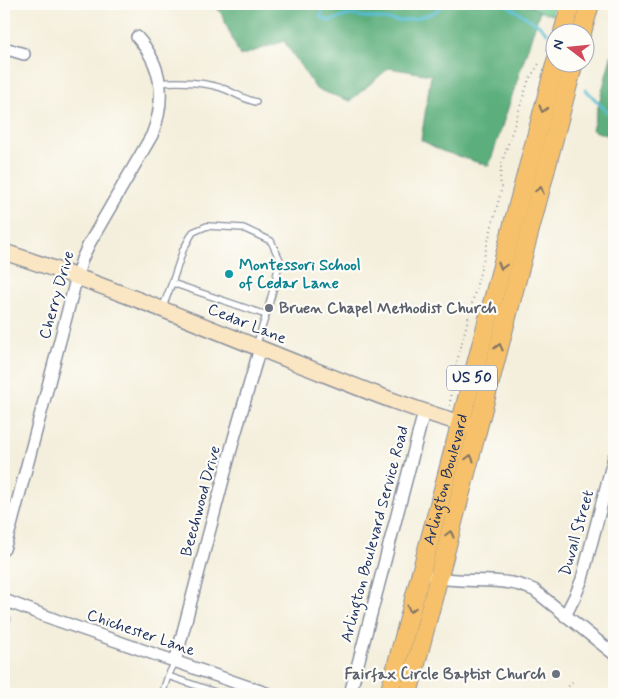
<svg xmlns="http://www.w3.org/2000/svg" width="618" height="698" font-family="Mynerve,sans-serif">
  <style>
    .green { fill: #71cb92; stroke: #467d78 }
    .forest { fill: #5caf7c; stroke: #3c6f6d }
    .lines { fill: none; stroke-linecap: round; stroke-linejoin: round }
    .stream { stroke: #54bcd2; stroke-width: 3 }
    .lane-casing { stroke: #888f9d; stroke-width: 8 }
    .street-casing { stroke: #888f9d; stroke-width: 14 }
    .secondary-casing { stroke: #888f9d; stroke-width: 18 }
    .primary-casing { stroke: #888f9d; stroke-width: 20 }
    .path { stroke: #888f9d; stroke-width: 2; stroke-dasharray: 1 4; stroke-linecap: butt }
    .lane { stroke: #fff; stroke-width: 5.5 }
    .street { stroke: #fff; stroke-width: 11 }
    .secondary { stroke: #fbe6c4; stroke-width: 15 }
    .primary { stroke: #f6c16b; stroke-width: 18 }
    .oneway { stroke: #7e7164 }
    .culture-dot { fill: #0f9aa8; stroke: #fdfcf7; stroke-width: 2 }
    .worship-dot { fill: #6b7280; stroke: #fdfcf7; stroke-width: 2 }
    .labels { text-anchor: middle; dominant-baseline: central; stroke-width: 4.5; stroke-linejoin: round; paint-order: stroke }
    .shield { fill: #fdfcf7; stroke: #5f6c8c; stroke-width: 1 }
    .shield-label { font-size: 15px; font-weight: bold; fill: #1b2f5e }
    .culture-label { font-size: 16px; font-weight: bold; fill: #0d838f; stroke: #fdfcf7; text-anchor: start }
    .street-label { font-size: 16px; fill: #1b2f5e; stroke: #fdfcf7 }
    .worship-label { font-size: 16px; font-weight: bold; fill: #5b616d; stroke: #fdfcf7; text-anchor: start }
  </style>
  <rect width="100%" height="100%" fill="#fdfcf7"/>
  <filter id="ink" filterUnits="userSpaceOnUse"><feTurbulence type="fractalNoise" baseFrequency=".02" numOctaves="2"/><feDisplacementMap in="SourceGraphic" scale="10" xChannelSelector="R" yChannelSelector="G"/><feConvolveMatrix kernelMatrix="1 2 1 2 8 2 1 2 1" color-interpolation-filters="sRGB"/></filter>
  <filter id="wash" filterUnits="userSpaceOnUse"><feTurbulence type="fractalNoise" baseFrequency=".0096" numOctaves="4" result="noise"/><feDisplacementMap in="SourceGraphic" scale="20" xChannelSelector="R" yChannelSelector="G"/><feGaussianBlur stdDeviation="1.12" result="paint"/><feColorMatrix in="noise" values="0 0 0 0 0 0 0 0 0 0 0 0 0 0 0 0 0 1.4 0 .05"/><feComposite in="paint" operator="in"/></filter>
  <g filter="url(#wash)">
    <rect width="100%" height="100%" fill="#f4efdc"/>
    <path class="green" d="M 522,4 L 554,4 L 552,15 L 539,11 Z"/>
    <path class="forest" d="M 214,4 L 525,4 L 540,11 L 489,166 L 442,151 L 421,140 L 431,75 L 389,68 L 350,101 L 316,89 L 284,41 L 240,56 L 221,13 Z
      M 614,45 L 614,138 L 592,130 Z
      M 4,614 L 10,616 L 4,645 Z"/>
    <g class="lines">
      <path class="stream" d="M 325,4 L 320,17 L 330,21 L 349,15 L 398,21 L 414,19 L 433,13 L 445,4
        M 505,4 L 539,25 L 547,33
        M 586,90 L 614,119"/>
    </g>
  </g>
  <g filter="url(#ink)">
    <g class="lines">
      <g class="lane-casing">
        <path id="lane" d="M 159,83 C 179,81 208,82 227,90 C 238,95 244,99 256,102
          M 172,283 L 183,250 L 193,232 L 207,226 L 243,228 L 271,241 L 280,260 L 273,290 L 266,315
          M 162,309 L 172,283 L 266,315 L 256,346
          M 168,676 L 175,662
          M 162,694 L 168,676 L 221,694"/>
      </g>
      <g class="street-casing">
        <path id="street" d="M 4,48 L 24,54
          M 4,549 L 11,526 L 77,276 L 82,259 L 89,244 L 152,135 C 166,100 163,66 137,37
          M 433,577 C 459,583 485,578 511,583 C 519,584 526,587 534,590 L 614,654
          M 4,600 L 56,620 L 269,694
          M 565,616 L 576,594 L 582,579 L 614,457
          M 175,662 L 234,438 L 260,348
          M 350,694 L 424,412"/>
      </g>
      <g class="secondary-casing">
        <path id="secondary" d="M 4,252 C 104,284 201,325 299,364 C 355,386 412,410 471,426"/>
      </g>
      <g class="primary-casing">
        <g id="primary">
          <path d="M 563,32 L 571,4"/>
          <path d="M 582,32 L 590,4"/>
          <path id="s1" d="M 389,694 L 556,61"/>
          <path d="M 408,694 L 574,62"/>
        </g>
      </g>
      <path class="path" d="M 547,50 L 551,38
        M 450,406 L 451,385 L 502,187 L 500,181 L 501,166 L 528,82 L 531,76 L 541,61
        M 562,694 L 574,680"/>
      <use href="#lane" class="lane"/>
      <use href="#street" class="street"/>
      <use href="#secondary" class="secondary"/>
      <use href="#primary" class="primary"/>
    </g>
    <defs><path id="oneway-chevron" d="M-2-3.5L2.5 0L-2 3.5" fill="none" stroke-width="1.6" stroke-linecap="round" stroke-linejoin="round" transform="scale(1.25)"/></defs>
    <g class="oneway">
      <use href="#oneway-chevron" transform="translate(543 109) rotate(105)"/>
      <use href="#oneway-chevron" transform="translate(540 190) rotate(-75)"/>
      <use href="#oneway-chevron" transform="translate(502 266) rotate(105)"/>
      <use href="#oneway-chevron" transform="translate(499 347) rotate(-76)"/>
      <use href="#oneway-chevron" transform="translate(470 458) rotate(-75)"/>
      <use href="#oneway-chevron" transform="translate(450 534) rotate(-75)"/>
      <use href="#oneway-chevron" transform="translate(411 609) rotate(105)"/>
    </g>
  </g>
  <circle class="culture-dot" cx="229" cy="274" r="5"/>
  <g class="worship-dot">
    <circle cx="269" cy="308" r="5"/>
    <circle cx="556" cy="674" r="5"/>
  </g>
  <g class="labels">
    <rect class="shield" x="447" y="365.5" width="50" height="25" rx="4"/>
    <g class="shield-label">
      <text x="472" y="378">US 50</text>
    </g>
    <g class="culture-label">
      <text x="239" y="265">Montessori School<tspan x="239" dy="18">of Cedar Lane</tspan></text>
    </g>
    <g class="street-label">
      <text transform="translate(57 295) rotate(-74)">Cherry Drive</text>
      <text transform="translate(247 324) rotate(22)">Cedar Lane</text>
      <text stroke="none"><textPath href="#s1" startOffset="222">Arlington Boulevard</textPath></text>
      <text transform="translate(201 501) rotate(-75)">Beechwood Drive</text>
      <text transform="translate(577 533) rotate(-74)">Duvall Street</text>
      <text transform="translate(375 534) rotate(-75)">Arlington Boulevard Service Road</text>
      <text transform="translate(141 633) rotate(19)">Chichester Lane</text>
    </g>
    <g class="worship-label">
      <text x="279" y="308">Bruen Chapel Methodist Church</text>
      <text x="546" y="674" text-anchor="end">Fairfax Circle Baptist Church</text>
    </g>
  </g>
  <rect width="618" height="698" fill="none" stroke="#fdfcf7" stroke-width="20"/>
  <g transform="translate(570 48) rotate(286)"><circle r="24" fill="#fdfcf7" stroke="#a3aaba"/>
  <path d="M0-4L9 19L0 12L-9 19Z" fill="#d1495b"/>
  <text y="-8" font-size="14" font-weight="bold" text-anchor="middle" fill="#1b2f5e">N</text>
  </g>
</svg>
